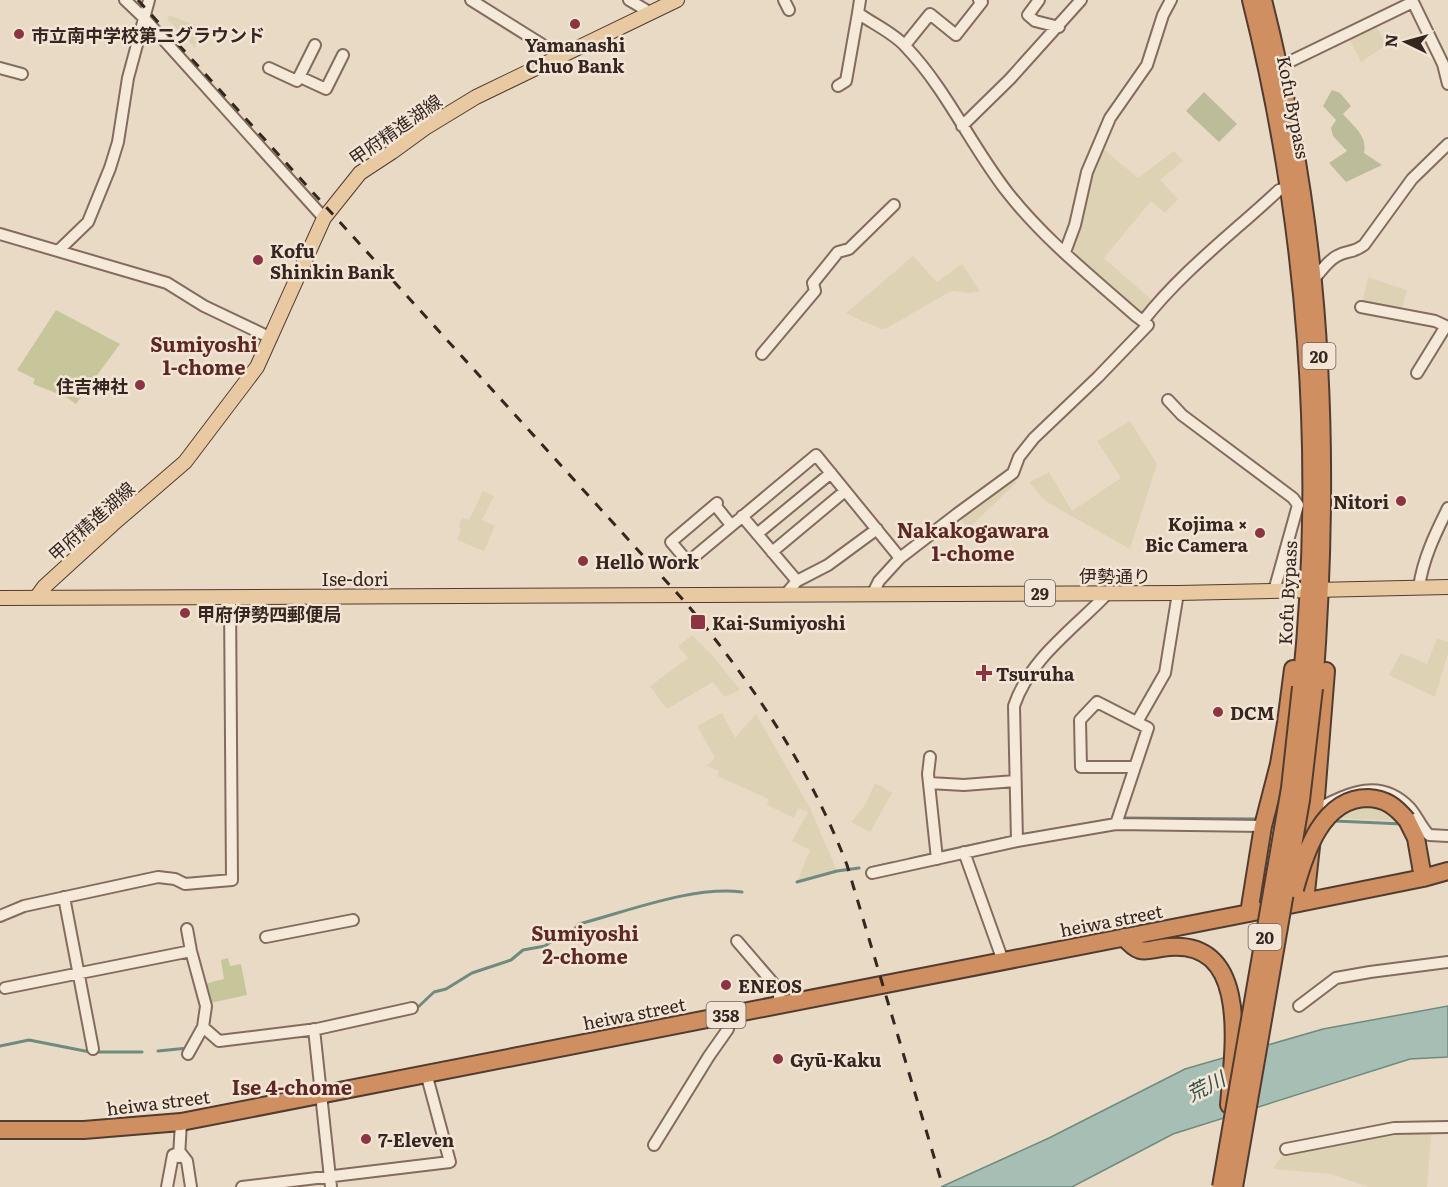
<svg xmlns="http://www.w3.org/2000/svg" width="1448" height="1187" font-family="Literata,'Noto Sans JP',serif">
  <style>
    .farmland { fill: #ded2b5 }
    .green { fill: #c7c69b }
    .cemetery { fill: #bcbc9a }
    .water { fill: #a7beb4; stroke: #6f8b80; stroke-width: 1.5 }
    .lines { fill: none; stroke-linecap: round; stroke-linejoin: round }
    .stream { stroke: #6f8b80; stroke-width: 3 }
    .minor-casing { stroke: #836c5e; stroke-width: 14 }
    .major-casing { stroke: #513c31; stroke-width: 16 }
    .highway-casing { stroke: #513c31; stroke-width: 20 }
    .minor { stroke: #f5e9d9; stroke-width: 10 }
    .major { stroke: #e9c9a2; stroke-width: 14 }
    .highway { stroke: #d08f60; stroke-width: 16 }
    .rail { stroke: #352720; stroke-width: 3; stroke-dasharray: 10 10; stroke-linecap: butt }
    .highway-bridge-casing { stroke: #513c31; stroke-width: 20; stroke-linecap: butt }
    .highway-bridge { stroke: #d08f60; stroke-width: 16 }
    .poi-dot { fill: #8c3441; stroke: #f2e5d5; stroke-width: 2 }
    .labels { text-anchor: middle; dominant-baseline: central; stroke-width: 5; stroke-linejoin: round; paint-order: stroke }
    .shield { fill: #f2e5d5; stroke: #6e6056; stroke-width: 1.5 }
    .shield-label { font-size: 16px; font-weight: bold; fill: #352720 }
    .poi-label { font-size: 18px; font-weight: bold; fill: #352720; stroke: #f2e5d5; text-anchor: start }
    .street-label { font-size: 18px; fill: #352720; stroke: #f2e5d5 }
    .neighbourhood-label { font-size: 20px; font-weight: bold; fill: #5d2824; stroke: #f2e5d5 }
    .water-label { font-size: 20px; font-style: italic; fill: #31534c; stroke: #f2e5d5 }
  </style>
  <rect width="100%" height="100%" fill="#e9dac6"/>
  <path class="farmland" d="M 169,15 L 202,28 L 195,48 L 167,19 Z
    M 1375,23 L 1386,45 L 1361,62 L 1348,36 Z
    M 1100,146 L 1138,178 L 1174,151 L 1183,161 L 1160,180 L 1178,199 L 1165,213 L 1151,201 L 1104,258 L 1155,303 L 1146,313 L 1139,314 L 1072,252 L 1071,248 L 1080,228 L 1089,171 Z
    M 913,256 L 937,282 L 962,264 L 980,291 L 969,293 L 953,291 L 944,295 L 887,328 L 882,329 L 864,322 L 846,313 Z
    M 1368,277 L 1407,290 L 1401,312 L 1362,304 Z
    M 1130,421 L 1157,464 L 1130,549 L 1045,501 L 1029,482 L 1049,472 L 1072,511 L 1121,478 L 1097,441 Z
    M 1000,479 L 1017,482 L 968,529 L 957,514 Z
    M 483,491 L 494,496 L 482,520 L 495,526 L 484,551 L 457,540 L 461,529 L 458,527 L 462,518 L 469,520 Z
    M 692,635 L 713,656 L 740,690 L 725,697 L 713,682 L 667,709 L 650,686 L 688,658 L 678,646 Z
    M 1437,638 L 1448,642 L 1448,653 L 1435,697 L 1389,675 L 1401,653 L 1427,664 Z
    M 722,713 L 735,738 L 756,714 L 810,808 L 837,871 L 797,882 L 810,850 L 792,841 L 808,812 L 798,808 L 794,818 L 767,805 L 769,799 L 717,776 L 719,771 L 707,766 L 715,758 L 697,726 Z
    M 875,783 L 892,793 L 870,832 L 851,822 L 865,805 Z
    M 1380,805 L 1402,821 L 1336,818 L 1354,806 Z
    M 1432,1127 L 1427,1187 L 1368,1187 L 1331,1174 L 1273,1169 L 1286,1149 Z"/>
  <path class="green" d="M 56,310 L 120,344 L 76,404 L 66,397 L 33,384 L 35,379 L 17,370 Z
    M 228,958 L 230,966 L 241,964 L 247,995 L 210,1003 L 204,984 L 224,979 L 221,960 Z"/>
  <path class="cemetery" d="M 1332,90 L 1340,93 L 1351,106 L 1343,114 C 1353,126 1368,136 1364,153 L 1382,165 L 1346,182 L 1329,163 L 1347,151 L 1333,136 L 1331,128 L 1336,120 L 1323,106 Z
    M 1204,92 L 1237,124 L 1219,142 L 1186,111 Z"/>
  <path class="water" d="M 1448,1006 L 1448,1057 L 1410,1059 L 1173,1134 L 1072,1187 L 941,1187 L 1049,1138 L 1185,1069 L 1323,1029 Z"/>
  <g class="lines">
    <path class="stream" d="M 1122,818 L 1259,819
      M 1335,821 L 1403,824
      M 940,852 L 1010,837 L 1115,819
      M 910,859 L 932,854
      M 870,868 L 892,863
      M 797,882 L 837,871 L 859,868
      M 416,1009 L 434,992 L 446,989 L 472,973 L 511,960 L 523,950 L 545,946 L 553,940 L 569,935 L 579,924 C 629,911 691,886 742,892
      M 0,1046 L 29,1040 L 90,1052 L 142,1052
      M 158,1051 L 188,1048"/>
    <g class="minor-casing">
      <path id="minor" d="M 125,0 L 145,19 L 324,218
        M 471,0 L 562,57
        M 629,0 L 651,13
        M 784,0 L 789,10
        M 860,0 L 858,13 C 873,24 894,33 906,47 C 947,90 971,146 1008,193 C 1044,239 1092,277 1136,316 L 1148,325 L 1098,377 L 1034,438 L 1019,457 L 1013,473 L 957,514 L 900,558 L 879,581 L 873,593
        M 1039,0 L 1028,15 L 1035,21 L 1059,27
        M 1412,0 L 1443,64 L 1448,84
        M 905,45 L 930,14 L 956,35 L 982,2 L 979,0
        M 1287,63 L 1413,2
        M 0,68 L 22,74
        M 269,68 L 297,81 L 315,45
        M 300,77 L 326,89 L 343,55
        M 838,86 L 846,81 L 858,13
        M 962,126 L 1010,79 L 1081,0
        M 0,234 L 167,283 L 204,306 L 271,338
        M 58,251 L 88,222 L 110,168 L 118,142 L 128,78 L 149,0
        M 1065,252 L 1075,225 L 1087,172 L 1110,118 L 1147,65 L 1163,15 L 1171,0
        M 1312,281 C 1320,273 1327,261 1337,256 C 1347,250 1352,254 1364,245 L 1412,179 L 1448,144
        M 1361,307 L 1435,321 L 1448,327
        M 1143,321 C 1182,271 1233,233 1279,190 L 1289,188
        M 762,354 L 815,291 L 813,283 L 838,252 L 849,249 L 894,205
        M 1417,373 L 1446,326
        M 1168,400 L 1182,415 L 1293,498 L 1298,505 L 1274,591
        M 717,503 L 671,542 L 688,562 L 816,455 L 900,558
        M 715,505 L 731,525
        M 742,516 L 797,581
        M 757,534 L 831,473
        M 772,552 L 845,491
        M 1419,587 C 1423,559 1435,534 1448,508
        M 785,595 L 797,581 L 828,565 L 877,529
        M 1137,722 L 1165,673 L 1178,593
        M 930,757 L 928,774 L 937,859
        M 929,783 L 964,785 L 1015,781
        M 1315,810 C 1347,794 1379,776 1410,808 C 1417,816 1421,827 1429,835 L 1448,836
        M 1116,824 L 1148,728 L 1097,702 L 1080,720 L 1081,767 L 1135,767
        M 1017,841 L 1014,706 C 1030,658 1074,629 1108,593
        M 964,852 L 1003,961
        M 872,873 L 1017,841 L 1116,824 L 1263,826
        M 64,897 L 93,1049
        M 0,916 L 24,906 L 158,877 L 175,879 L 185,884 L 232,880 L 230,598
        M 187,929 L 191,951 L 206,1006 L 203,1027 L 219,1041 L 317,1029 L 412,1008
        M 266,937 L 353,920
        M 737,941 L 780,991 L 778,1005
        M 5,988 L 191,951
        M 1299,1006 L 1336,978 L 1370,972 L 1448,962
        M 314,1029 L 331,1187
        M 188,1054 L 203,1027
        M 654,1145 L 709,1056 L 728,1029 L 729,1015
        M 1286,1149 L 1394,1128 L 1448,1127
        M 179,1157 L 181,1122
        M 167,1187 L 173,1155 L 180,1152 L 187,1161 L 191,1187
        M 242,1187 L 450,1162 L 426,1073"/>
    </g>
    <g class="major-casing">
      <path id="major" d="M 0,598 L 1178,593 L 1448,587
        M 36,598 L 44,587 L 113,524 L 185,462 L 257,367 L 324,218 L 360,173 L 392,152 L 425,128 L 476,97 L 677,0"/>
    </g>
    <g class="highway-casing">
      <path id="highway" d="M 1251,0 C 1307,223 1325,458 1301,687
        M 1263,0 C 1293,119 1313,242 1319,364 C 1325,472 1322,580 1314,688
        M 1407,820 L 1416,838 L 1423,878
        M 1305,901 L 1315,810 L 1326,671
        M 1249,913 L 1263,826 L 1279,764 L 1286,723 L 1293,669
        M 1124,937 C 1141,958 1146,949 1169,947 C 1252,940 1233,1053 1229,1105
        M 0,1130 L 84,1130 L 181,1122 L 1249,913 L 1423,878 L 1448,871"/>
    </g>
    <use href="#minor" class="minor"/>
    <use href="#major" class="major"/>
    <use href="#highway" class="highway"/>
    <path class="rail" d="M 138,0 L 686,603 C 752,683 810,768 847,865 L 943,1187"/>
    <g class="highway-bridge-casing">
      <path id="highway-bridge" d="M 1295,889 C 1305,853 1322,798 1368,798 C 1386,799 1395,806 1407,820
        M 1221,1187 L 1290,788 L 1301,687
        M 1234,1187 L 1301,800 L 1314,688"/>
    </g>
    <use href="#highway-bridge" class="highway-bridge"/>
  </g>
  <g class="poi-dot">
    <circle cx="575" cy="24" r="6"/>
    <circle cx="19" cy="34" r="6"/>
    <circle cx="258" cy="260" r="6"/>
    <circle cx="140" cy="385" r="6"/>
    <circle cx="1401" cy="501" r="6"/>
    <circle cx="1260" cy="533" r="6"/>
    <circle cx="583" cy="561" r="6"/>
    <circle cx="185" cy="613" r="6"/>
    <rect x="690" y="614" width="16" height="16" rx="3"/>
    <path d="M981 664h6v6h6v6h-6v6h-6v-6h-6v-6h6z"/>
    <circle cx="1218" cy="712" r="6"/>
    <circle cx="726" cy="985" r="6"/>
    <circle cx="778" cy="1059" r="6"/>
    <circle cx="366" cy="1139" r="6"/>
  </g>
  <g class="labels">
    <g class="shield">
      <rect x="1302.5" y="343" width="33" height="26" rx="4.5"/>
      <rect x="1025" y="580" width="30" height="26" rx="4.5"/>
      <rect x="1248.5" y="924" width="33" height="26" rx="4.5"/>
      <rect x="706.5" y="1002" width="39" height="26" rx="4.5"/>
    </g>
    <g class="shield-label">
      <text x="1319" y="356">20</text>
      <text x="1040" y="593">29</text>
      <text x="1265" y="937">20</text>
      <text x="726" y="1015">358</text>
    </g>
    <g class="poi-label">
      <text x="31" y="34">市立南中学校第二グラウンド</text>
      <text x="575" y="44" text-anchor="middle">Yamanashi<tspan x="575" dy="21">Chuo Bank</tspan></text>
      <text x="270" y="250">Kofu<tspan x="270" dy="21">Shinkin Bank</tspan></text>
      <text x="128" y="385" text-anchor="end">住吉神社</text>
      <text x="1389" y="501" text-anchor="end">Nitori</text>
      <text x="1248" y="523" text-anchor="end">Kojima ×<tspan x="1248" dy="21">Bic Camera</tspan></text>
      <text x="595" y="561">Hello Work</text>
      <text x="197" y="613">甲府伊勢四郵便局</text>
      <text x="712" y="622">Kai-Sumiyoshi</text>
      <text x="996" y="673">Tsuruha</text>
      <text x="1230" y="712">DCM</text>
      <text x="738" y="985">ENEOS</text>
      <text x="790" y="1059">Gyū-Kaku</text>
      <text x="378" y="1139">7-Eleven</text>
    </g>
    <g class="street-label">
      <text transform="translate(1294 107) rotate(79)">Kofu Bypass</text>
      <text transform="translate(395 129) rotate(-35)">甲府精進湖線</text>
      <text transform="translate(91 521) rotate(-42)">甲府精進湖線</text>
      <text x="1115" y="575">伊勢通り</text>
      <text x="355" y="578">Ise-dori</text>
      <text transform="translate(1287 593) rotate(-87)">Kofu Bypass</text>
      <text transform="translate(1111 920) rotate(-11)">heiwa street</text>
      <text transform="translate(634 1013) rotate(-11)">heiwa street</text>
      <text transform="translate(158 1102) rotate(-7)">heiwa street</text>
    </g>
    <g class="neighbourhood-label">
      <text x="204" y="343">Sumiyoshi<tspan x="204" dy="23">1-chome</tspan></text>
      <text x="973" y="529">Nakakogawara<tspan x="973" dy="23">1-chome</tspan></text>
      <text x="585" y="932">Sumiyoshi<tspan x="585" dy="23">2-chome</tspan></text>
      <text x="292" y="1086">Ise 4-chome</text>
    </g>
    <g class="water-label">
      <text transform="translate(1205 1085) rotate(-27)">荒川</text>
    </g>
  </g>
  <g transform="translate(1406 42) rotate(275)" stroke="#f2e5d5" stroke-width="4.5" paint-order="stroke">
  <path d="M0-4.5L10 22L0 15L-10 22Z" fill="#352720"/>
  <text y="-9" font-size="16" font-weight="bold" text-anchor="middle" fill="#352720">N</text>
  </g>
</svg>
